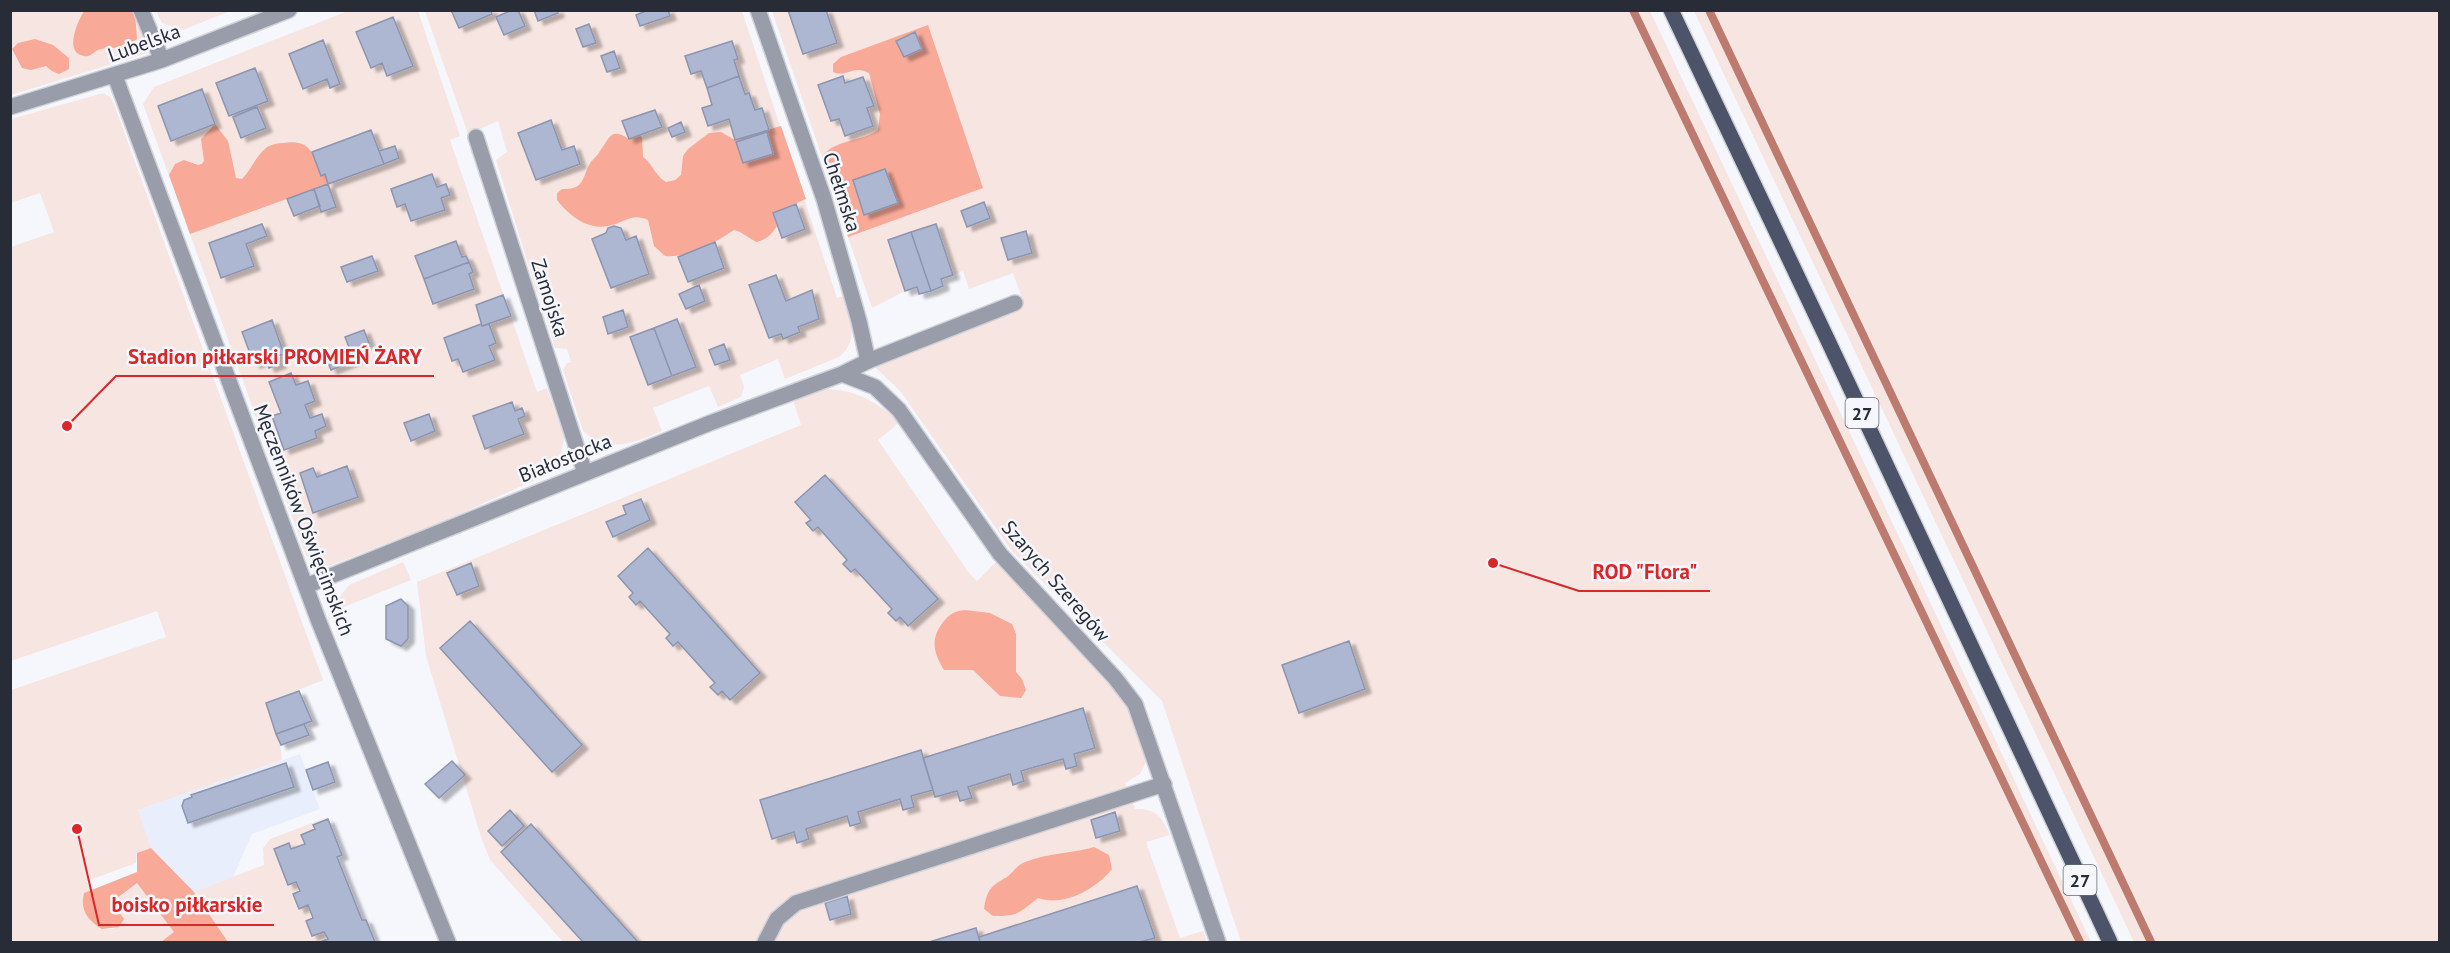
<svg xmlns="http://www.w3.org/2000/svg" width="2450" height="953" font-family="'PT Sans',sans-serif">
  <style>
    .built { fill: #e9eefd }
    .green { fill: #f7e5e1 }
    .forest { fill: #f8a998 }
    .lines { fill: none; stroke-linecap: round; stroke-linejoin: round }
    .stream { stroke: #bd7a6e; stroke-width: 8 }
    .building { fill: #adb7d2; stroke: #8c95b0; stroke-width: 1.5; filter: url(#shadow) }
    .lane-casing { stroke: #d0d2d9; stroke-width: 18 }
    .street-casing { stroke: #d0d2d9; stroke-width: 18 }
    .primary-casing { stroke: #d0d2d9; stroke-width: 18 }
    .lane { stroke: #999da9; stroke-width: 15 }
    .street { stroke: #999da9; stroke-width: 15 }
    .primary { stroke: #4d5469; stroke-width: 15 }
    .labels { text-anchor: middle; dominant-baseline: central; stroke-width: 5; stroke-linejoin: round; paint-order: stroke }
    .shield { fill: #f5f7fd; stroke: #666972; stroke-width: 1.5 }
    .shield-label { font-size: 18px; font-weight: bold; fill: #282c37 }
    .street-label { font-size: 20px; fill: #282c37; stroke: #f5f7fd }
    .leader { fill: none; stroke: #d62828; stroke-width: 2 }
    .callout-dot { fill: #d62828; stroke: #f5f7fd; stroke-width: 2 }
    .callout-label { font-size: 21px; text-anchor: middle; font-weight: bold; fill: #d62828; stroke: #f5f7fd; stroke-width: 5; stroke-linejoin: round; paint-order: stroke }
  </style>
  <defs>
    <filter id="shadow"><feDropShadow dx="6" dy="4" stdDeviation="1.5" flood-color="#0004"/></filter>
  </defs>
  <rect width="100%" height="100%" fill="#f5f7fd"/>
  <path class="built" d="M 300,754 L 320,809 L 252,834 L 233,877 L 194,892 L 151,848 L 138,810 Z"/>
  <path class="green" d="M 10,11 L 133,11 L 151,52 L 11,95 Z
    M 156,11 L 230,11 L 183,30 L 162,23 Z
    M 348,11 L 418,11 L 460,136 L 450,140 L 537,392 L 547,388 L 564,437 L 561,455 L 544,476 L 442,522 L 329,566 C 320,566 312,562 306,555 L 143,104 L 154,87 Z
    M 425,11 L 742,11 L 837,298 L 844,296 C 850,317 860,340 839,357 L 785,379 L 778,359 L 740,375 L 744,387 L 741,397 L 718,407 L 709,386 L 653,408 L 662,431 C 634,443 609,454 583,431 L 563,370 L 567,363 L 571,362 L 567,349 L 555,348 L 546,317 L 549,312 L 555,309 L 550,294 L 537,293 L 496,160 L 507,152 L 498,121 L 468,134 Z
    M 772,11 L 1650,11 L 2091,942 L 1241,942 L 1162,701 L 1012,551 L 901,392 L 873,365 L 1024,304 L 1013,273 L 969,289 L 963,271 L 953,275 L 935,224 L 888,240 L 905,291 L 872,308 L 848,237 L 983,188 L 955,108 L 822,157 Z
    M 1694,11 L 2439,11 L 2439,942 L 2134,942 Z
    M 103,93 L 110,97 L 114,104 L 323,680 L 266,703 L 280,744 L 282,760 L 138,810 L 151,848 L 137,853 L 136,863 L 87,881 L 105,929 L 114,929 L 124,919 L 112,903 L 137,883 L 175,932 L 161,942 L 10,942 L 11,690 L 166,637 L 157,611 L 11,661 L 11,247 L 54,232 L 40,193 L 11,203 L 11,119 Z
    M 825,389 C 856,389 878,403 900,422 L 878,440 L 969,573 L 977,581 L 996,562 L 1126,703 L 1146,762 L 1140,774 L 1125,783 L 1135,809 C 1156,808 1162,817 1170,835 L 1146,842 L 1180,938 L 1203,931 L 1207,942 L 563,942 L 490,860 L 481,837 L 426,656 L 417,582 L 801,425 L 793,400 Z
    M 403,562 L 411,580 L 339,609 L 338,599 L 349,585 Z
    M 328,817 L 328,819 L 313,825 L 315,829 L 301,835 L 305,844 L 291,849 L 288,843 L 274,850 L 288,885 L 296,882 L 300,891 L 293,894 L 299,908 L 308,905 L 313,918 L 306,921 L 312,936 L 324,932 L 328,939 L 320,942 L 228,942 L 194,892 L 264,865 L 263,848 L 270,839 Z"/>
  <path class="forest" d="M 84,11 L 132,11 L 135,13 L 137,39 C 123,51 116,46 101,49 C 94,50 91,58 84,56 C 63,53 78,21 84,11 Z
    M 928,25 L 983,188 L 848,237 L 822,157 C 834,139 862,142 878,130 L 880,114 L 869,73 C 853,64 847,78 833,72 L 833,64 L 841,57 Z
    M 35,39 L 53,45 L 69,58 L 69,69 L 59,74 L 52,71 L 46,66 L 31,70 L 22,68 L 12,49 L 18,43 Z
    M 215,124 L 228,141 L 236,178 L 242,179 C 252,169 257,153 269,146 C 273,144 279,143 284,143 C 311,139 313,154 321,175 L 325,174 L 328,184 L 190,234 L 169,175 L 175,164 L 184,160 L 198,165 L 202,164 L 204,161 L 201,139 Z
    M 781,126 L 806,199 L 773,213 L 777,226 C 770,236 767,239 756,242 L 740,232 L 734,230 C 714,243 689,258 665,256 L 654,246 L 648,220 C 632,212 624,223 608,226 C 586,230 569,215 557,200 L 557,193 L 562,189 C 568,189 575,189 580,184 C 585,178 586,169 591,162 C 594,158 598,155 600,151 C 610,138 610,127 629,139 L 640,135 L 642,138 L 643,157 C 653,164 655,176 666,182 L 675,180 L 681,175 L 683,156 L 688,149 L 709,133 L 721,132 L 735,140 Z
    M 965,610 L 990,613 L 1012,624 L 1016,634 L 1016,672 L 1022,679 L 1026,690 L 1021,698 L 1000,696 L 973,670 L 944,670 C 933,652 930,638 944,621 C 951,613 955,611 965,610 Z
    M 1094,847 L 1109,855 L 1112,869 C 1096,889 1064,907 1038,898 C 1018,913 1020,916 993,916 L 984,909 C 987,889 991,886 1007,877 C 1012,873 1016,867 1021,864 C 1043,853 1071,854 1094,847 Z
    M 151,848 L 194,892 L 228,942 L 161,942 L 174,932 L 137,883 L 112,902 L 124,919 L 119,927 L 102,929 C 87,920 80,910 84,893 L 137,872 L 137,853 Z"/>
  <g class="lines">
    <path class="stream" d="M 1633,10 L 2080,942
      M 1709,10 L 2151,942"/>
  </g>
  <path class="building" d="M 451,10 L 491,10 L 492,14 L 459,28 Z
    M 512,10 L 518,10 L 525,26 L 504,35 L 496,17 Z
    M 534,10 L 557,10 L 558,13 L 538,21 Z
    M 648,10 L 668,10 L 670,16 L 640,26 L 636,15 Z
    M 788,10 L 826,10 L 837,43 L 803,54 Z
    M 393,17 L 413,66 L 387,76 L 382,63 L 371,68 L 356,32 Z
    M 589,24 L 596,43 L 583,47 L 576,29 Z
    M 915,32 L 922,49 L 904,57 L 896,41 Z
    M 323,40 L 340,84 L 330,88 L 327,79 L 303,89 L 289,54 Z
    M 732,41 L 738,59 L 734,60 L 739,76 L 707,88 L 701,71 L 691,74 L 685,56 Z
    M 614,51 L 620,68 L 607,72 L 601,56 Z
    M 255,68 L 268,101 L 229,116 L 216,83 Z
    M 739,76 L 745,94 L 749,93 L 755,110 L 762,108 L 769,130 L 735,140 L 729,119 L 708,126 L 702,108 L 712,105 L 707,88 Z
    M 843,76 L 845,83 L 863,77 L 874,106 L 867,108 L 873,126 L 845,136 L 839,119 L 831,121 L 818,85 Z
    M 202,89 L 215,124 L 171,141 L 158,106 Z
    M 257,107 L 266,128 L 241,138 L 233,117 Z
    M 655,110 L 662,127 L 629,139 L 622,121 Z
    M 551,120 L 562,150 L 574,146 L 580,164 L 536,180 L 518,133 Z
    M 681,122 L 685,132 L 672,137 L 668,128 Z
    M 371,130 L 384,164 L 328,184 L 325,174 L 321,176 L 312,152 Z
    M 767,132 L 773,154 L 743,163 L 736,142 Z
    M 395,146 L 399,158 L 384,164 L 379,151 Z
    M 885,169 L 898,203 L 864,215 L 853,180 Z
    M 432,174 L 437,187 L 446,184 L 450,195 L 441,198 L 445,210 L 411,221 L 405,204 L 397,207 L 391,189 Z
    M 328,184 L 336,207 L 321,212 L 314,189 Z
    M 314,189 L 320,206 L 294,216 L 287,199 Z
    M 984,202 L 990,218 L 967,227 L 961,211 Z
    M 796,204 L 805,229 L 782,238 L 773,213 Z
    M 262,224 L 267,236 L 246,244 L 254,266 L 221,278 L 209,243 Z
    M 936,224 L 953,275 L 941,279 L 943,286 L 931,291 L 911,232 Z
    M 614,226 L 621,228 L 626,240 L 636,236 L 649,274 L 611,288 L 592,239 L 606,233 L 608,228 Z
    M 1026,231 L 1032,253 L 1008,260 L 1001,238 Z
    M 911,232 L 931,291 L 919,294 L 917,287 L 905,291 L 888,240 Z
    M 456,241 L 462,257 L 466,256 L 469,262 L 424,279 L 415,256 Z
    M 715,242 L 724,268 L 688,282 L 678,257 Z
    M 372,256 L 378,271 L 347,282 L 341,267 Z
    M 469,262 L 473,272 L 469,274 L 474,289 L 433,304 L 424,279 Z
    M 776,275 L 786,301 L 812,290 L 819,319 L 798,327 L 800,332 L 783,339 L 781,334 L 769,338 L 749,285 Z
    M 699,285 L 705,301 L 686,309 L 679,294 Z
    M 503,295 L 511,316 L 482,326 L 476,305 Z
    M 623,310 L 628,327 L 608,334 L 603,317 Z
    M 677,319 L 696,367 L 672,376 L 654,328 Z
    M 272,320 L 284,354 L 277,356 L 280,364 L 269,368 L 266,360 L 254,364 L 242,332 Z
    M 481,324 L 482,326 L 489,324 L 496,343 L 489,346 L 495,360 L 463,372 L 458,359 L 452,361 L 444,338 Z
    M 654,328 L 672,376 L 648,385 L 630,337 Z
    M 364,330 L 369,343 L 350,350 L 345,337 Z
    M 724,344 L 730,360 L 715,365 L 709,350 Z
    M 352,350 L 356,360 L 331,370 L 327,360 Z
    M 291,373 L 296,385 L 308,381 L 315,401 L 305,405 L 310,418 L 322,414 L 326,426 L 315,431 L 317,438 L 284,450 L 272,416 L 281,413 L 269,382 Z
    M 512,402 L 515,411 L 522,408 L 525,416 L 518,419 L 524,434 L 485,449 L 473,416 Z
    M 429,414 L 435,431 L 411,441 L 404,423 Z
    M 347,466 L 358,497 L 313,513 L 300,473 L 313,468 L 317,477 Z
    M 825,475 L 938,599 L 908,626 L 900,617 L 896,621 L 888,613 L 892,609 L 855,569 L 851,572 L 843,564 L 847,560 L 818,527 L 813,531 L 806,523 L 811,520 L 795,502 Z
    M 641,499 L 650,520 L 613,537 L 606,522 L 626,514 L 623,506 Z
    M 648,548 L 760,673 L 730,700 L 722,691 L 718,695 L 710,687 L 715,683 L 678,642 L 673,646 L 666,638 L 670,634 L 640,601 L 636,605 L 629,597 L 633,593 L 618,576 Z
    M 471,563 L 479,586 L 457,595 L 447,573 Z
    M 401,599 L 408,606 L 408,639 L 401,646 L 386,639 L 386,606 Z
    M 470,621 L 582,745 L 552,772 L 440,648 Z
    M 1349,641 L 1365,689 L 1299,713 L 1282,665 Z
    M 299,691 L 312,721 L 276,734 L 266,703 Z
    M 1083,708 L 1095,748 L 1074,754 L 1077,766 L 1066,769 L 1063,759 L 1021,771 L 1024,781 L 1013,785 L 1010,774 L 968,787 L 972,798 L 960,801 L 957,791 L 935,797 L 923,758 Z
    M 304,724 L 309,735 L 281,745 L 276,734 Z
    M 921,750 L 933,790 L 911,796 L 914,807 L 903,810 L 900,799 L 858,812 L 861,823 L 850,826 L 847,816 L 806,829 L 809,839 L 797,843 L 794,832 L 772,839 L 760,800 Z
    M 452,761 L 465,775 L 439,798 L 425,784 Z
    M 328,762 L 335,782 L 313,790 L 306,770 Z
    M 286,763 L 294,787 L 188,823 L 182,806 L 184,800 L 192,797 L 191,795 Z
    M 510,810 L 524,826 L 502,846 L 488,831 Z
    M 1115,812 L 1120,831 L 1096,838 L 1091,820 Z
    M 328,819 L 342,855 L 337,857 L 362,920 L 366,920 L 375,942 L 320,942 L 328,939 L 324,932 L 312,936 L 306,921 L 313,918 L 308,905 L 299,909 L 293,894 L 300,891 L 296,882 L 288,885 L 274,849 L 289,843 L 291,849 L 305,844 L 301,835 L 315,829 L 313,825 Z
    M 531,824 L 638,942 L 583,942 L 501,852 Z
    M 1137,886 L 1155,938 L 1140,942 L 980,942 L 979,937 Z
    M 847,896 L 851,914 L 830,920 L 825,903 Z
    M 976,928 L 980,942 L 929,942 Z"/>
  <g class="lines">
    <g class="lane-casing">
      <path id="lane" d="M 868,361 L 1015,303
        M 765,942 L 777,919 L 796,903 L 1164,784"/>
    </g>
    <g class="street-casing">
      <path id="street" d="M 141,10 L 162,60
        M 115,76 L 319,622 L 448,942
        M 10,107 L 162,60 L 289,10
        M 476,137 L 585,473
        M 842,374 L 875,387 L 899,410 L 1000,554 L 1115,678 L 1135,704 L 1218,942
        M 306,586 L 710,423 L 842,374 L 868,361 L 859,321 L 824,199 L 758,10"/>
    </g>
    <g class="primary-casing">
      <path id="primary" d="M 1671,10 L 1831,347 L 2110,942"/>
    </g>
    <use href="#lane" class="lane"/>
    <use href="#street" class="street"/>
    <use href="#primary" class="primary"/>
  </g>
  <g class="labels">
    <g class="shield">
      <rect x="1845.5" y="398" width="33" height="30" rx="4.5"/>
      <rect x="2063.5" y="865" width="33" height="30" rx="4.5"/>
    </g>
    <g class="shield-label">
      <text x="1862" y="413">27</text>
      <text x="2080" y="880">27</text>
    </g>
    <g class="street-label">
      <text transform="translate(144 43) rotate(-20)">Lubelska</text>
      <text transform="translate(842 192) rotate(72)">Chełmska</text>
      <text transform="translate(550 298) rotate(72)">Zamojska</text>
      <text transform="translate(565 458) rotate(-22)">Białostocka</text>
      <text transform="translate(304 520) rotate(69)">Męczenników Oświęcimskich</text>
      <text transform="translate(1056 581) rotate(49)">Szarych Szeregów</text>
    </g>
  </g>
  <path class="leader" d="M67 426L116 376H434M1493 563L1579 591H1710M77 829L99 925H274"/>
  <g class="callout-dot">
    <circle cx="67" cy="426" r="6"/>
    <circle cx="1493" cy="563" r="6"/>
    <circle cx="77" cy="829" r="6"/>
  </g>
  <g class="callout-label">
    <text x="275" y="364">Stadion piłkarski PROMIEŃ ŻARY</text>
    <text x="1645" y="579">ROD "Flora"</text>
    <text x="187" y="912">boisko piłkarskie</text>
  </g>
  <rect width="2450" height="953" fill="none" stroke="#282c37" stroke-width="24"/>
</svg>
